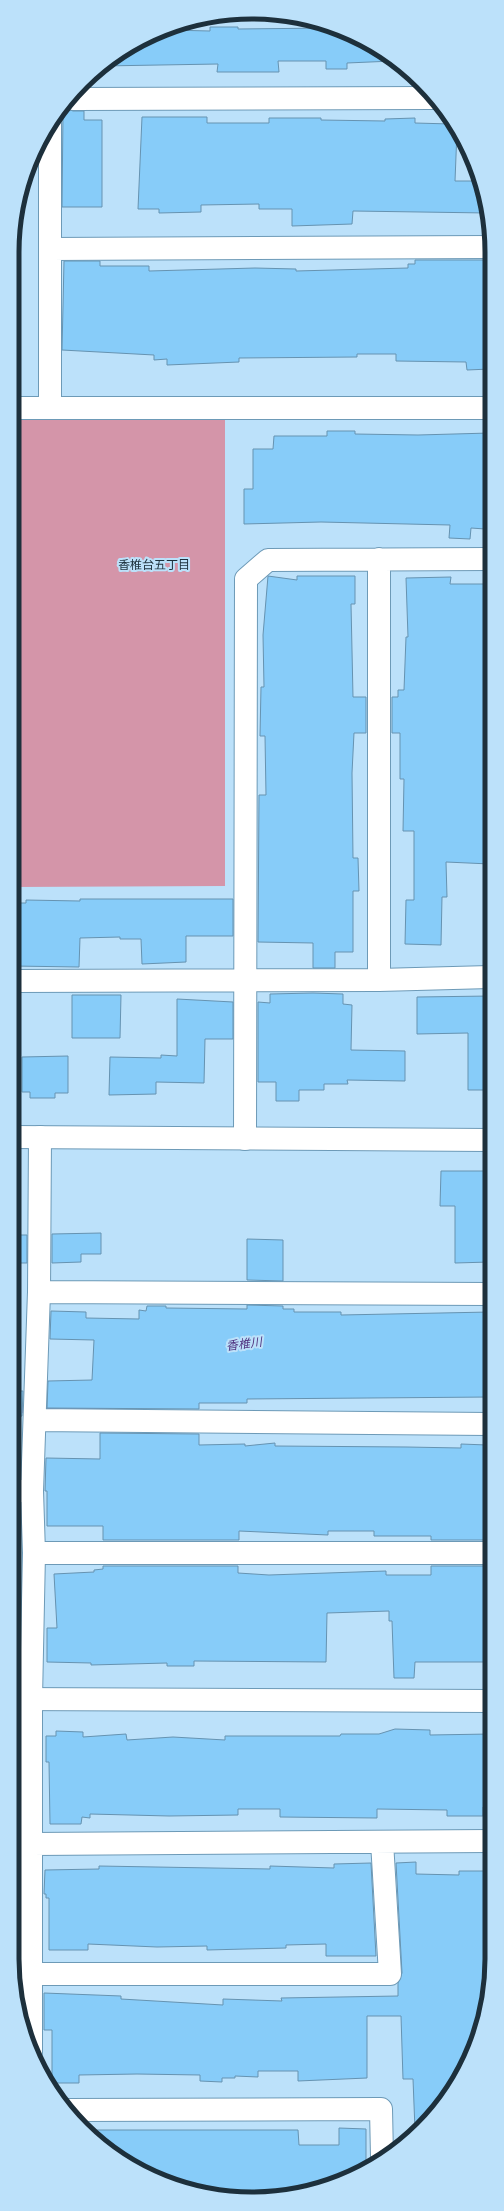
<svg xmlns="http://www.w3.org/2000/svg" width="504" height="2211" font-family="'Public Sans','Noto Sans JP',sans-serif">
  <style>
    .green { fill: #d495a9 }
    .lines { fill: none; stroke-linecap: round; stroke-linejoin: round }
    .stream { stroke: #9b87c6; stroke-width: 8 }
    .building { fill: #87ccf9; stroke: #6693b1 }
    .minor-casing { stroke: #6d9ab7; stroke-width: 24 }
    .tertiary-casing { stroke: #6d9ab7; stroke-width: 24 }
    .minor { stroke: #fff; stroke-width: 22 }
    .tertiary { stroke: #fff; stroke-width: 22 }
    .labels { text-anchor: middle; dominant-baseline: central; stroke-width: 4; stroke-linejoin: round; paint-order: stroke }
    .neighbourhood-label { font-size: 12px; fill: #1d303c; stroke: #bce1fa }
    .water-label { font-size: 12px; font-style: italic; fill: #50327f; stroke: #bce1fa }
    .rim { fill: none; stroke: #1d303c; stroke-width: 5 }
  </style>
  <rect width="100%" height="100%" fill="#bce1fa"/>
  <path class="green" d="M 14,415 L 225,419 L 225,886 L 13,887 Z"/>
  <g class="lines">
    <path class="stream" d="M 13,1409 L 95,1409 L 108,1406"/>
  </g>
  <path class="building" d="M 210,27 L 238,27 L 238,29 L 330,28 L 358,37 L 393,61 L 347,63 L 347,69 L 326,69 L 326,61 L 278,61 L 279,72 L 217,72 L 218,64 L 102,66 L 106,61 L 169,30 L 210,31 Z
    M 65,108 L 73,111 L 84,111 L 84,120 L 102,120 L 102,207 L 62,207 L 63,111 Z
    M 142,117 L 207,117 L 207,123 L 269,123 L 269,118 L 321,118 L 321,120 L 385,121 L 385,119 L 415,118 L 415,123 L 451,124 L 457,131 L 455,181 L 478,181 L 487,213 L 353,211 L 352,224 L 292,226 L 292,209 L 259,209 L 259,204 L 201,205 L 201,212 L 159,213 L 159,209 L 138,209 Z
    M 415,260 L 490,260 L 490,369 L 467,370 L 466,362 L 396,361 L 396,354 L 357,354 L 357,357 L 239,358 L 239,362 L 167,365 L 167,359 L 154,360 L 154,355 L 62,350 L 64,261 L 100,261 L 100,266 L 149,266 L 149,271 L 255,268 L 296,269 L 296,271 L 408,268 L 408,264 L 415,264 Z
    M 327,431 L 355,431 L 355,434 L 418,435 L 490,433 L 490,521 L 486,521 L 485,529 L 471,528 L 470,539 L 449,538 L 450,525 L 321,522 L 244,524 L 244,489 L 253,489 L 253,449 L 273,449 L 274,436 L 327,436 Z
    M 268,576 L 297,580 L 297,576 L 355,576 L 355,604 L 351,604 L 353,697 L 366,697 L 366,733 L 354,733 L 352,773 L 353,858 L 358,858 L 359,891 L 353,891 L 353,952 L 335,952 L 335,968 L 313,968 L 313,943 L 258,942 L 259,795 L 266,795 L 265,736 L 260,736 L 261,687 L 264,687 L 263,635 Z
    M 451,577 L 450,584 L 490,584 L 488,695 L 490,695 L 490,864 L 446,862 L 447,897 L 442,897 L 441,945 L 405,944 L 406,900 L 414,900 L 414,831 L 403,831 L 404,779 L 400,779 L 400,733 L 392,733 L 392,697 L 398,697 L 398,690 L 404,690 L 406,637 L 408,637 L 406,578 Z
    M 80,899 L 233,899 L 233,936 L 186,936 L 186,962 L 142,964 L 141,939 L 120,939 L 120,937 L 80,938 L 79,967 L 13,966 L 13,903 L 26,903 L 26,900 L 80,901 Z
    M 313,993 L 343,994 L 343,1004 L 352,1005 L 351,1050 L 405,1051 L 405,1081 L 347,1080 L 348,1084 L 324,1084 L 324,1090 L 299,1090 L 299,1101 L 276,1101 L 276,1082 L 258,1082 L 258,1002 L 270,1003 L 270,994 Z
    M 72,995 L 121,995 L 120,1038 L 72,1038 Z
    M 490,996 L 490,1090 L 468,1090 L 468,1033 L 417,1034 L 417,997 Z
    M 177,999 L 233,1002 L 233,1039 L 205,1039 L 204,1083 L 156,1082 L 156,1094 L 109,1095 L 110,1057 L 161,1058 L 161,1055 L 177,1056 Z
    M 68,1056 L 68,1093 L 55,1093 L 55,1098 L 30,1098 L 30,1092 L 22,1092 L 22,1057 Z
    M 441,1171 L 490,1171 L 490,1262 L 455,1263 L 455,1206 L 440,1206 Z
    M 101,1233 L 101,1254 L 81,1254 L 81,1262 L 52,1263 L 52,1234 Z
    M 13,1235 L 27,1235 L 27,1263 L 13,1263 Z
    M 247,1239 L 283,1240 L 283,1281 L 247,1280 Z
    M 247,1305 L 283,1306 L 283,1309 L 294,1309 L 294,1312 L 341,1312 L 341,1315 L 490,1312 L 490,1397 L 247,1399 L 247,1403 L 199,1403 L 199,1409 L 47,1408 L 48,1381 L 92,1380 L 94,1340 L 50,1339 L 51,1311 L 86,1312 L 86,1318 L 139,1319 L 139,1310 L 146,1311 L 147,1306 L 166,1306 L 166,1308 L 247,1309 Z
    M 13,1391 L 23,1391 L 22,1416 L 13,1417 Z
    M 100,1433 L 199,1434 L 199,1445 L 245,1444 L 245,1446 L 275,1443 L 275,1446 L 407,1447 L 461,1448 L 461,1444 L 487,1445 L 486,1453 L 490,1453 L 490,1540 L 431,1540 L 431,1536 L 374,1536 L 374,1531 L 328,1531 L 328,1535 L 239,1531 L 239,1540 L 103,1540 L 103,1526 L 47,1526 L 47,1491 L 45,1491 L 46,1458 L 100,1459 Z
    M 103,1566 L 238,1566 L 238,1573 L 269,1575 L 386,1571 L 386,1575 L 431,1575 L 431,1566 L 490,1566 L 490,1662 L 415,1662 L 414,1678 L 394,1678 L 392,1621 L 389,1621 L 389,1611 L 327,1613 L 326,1662 L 194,1661 L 194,1666 L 167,1666 L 167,1663 L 91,1665 L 91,1663 L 47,1662 L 47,1628 L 57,1628 L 54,1574 L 94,1572 L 94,1570 L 103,1569 Z
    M 395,1729 L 430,1730 L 430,1735 L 490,1734 L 490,1807 L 483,1807 L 483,1816 L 447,1816 L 447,1810 L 377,1809 L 377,1818 L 280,1817 L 280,1809 L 238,1809 L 238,1815 L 169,1816 L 90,1814 L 90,1818 L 82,1817 L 81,1824 L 50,1824 L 49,1762 L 46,1762 L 46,1736 L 56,1736 L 56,1731 L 83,1732 L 83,1737 L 126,1734 L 127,1740 L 173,1737 L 225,1740 L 225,1736 L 340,1736 L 341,1734 L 379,1734 Z
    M 416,1862 L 416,1874 L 459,1875 L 459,1871 L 490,1871 L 490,1991 L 460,2079 L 415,2130 L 413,2079 L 403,2079 L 401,2016 L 367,2016 L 367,2078 L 298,2081 L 298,2071 L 258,2071 L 258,2077 L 235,2076 L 235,2078 L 222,2078 L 222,2082 L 200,2081 L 200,2075 L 137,2074 L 79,2075 L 79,2083 L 52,2083 L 52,2030 L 44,2030 L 44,1993 L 121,1996 L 121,1999 L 223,2005 L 223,1999 L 282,2001 L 281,1998 L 398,1996 L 398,1983 L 402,1973 L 396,1863 Z
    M 371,1863 L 376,1956 L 326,1956 L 326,1944 L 286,1945 L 286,1948 L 207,1950 L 207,1946 L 157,1947 L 88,1944 L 88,1950 L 49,1950 L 49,1898 L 46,1898 L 46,1894 L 44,1894 L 45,1870 L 99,1869 L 99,1866 L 270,1869 L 270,1866 L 334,1868 L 334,1864 Z
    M 12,1873 L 18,1873 L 18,1895 L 12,1895 Z
    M 339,2128 L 366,2129 L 366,2165 L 314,2191 L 236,2198 L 146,2174 L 88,2130 L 298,2130 L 299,2145 L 339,2145 Z"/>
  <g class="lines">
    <g class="minor-casing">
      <path id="minor" d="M 73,99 L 433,98
        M 50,249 L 490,247
        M 50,408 L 50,125
        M 379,559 L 379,980
        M 13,981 L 379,980 L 490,977
        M 245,1139 L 246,579 L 268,560 L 490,559
        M 39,1292 L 490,1294
        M 35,1420 L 490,1424
        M 13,1491 L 32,1491
        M 34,1553 L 490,1553
        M 32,1844 L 490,1841
        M 32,1974 L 390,1974 L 382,1842
        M 31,2052 L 31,1699 L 34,1553 L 32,1491 L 39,1292 L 40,1137
        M 67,2110 L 381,2109 L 382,2157"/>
    </g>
    <g class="tertiary-casing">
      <path id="tertiary" d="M 14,408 L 490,408
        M 13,1137 L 490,1140
        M 12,1699 L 490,1701"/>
    </g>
    <use href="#minor" class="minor"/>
    <use href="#tertiary" class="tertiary"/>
  </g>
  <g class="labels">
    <g class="neighbourhood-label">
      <text x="154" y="565">香椎台五丁目</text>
    </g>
    <g class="water-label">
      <text transform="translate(244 1344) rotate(-7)">香椎川</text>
    </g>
  </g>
  <path d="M0 0H504V2211H0ZM252 19H252A233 233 0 0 1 485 252V1959A233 233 0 0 1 252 2192H252A233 233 0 0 1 19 1959V252A233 233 0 0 1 252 19Z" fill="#bce1fa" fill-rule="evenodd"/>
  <path class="rim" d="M252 19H252A233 233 0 0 1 485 252V1959A233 233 0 0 1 252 2192H252A233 233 0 0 1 19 1959V252A233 233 0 0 1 252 19Z"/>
</svg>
